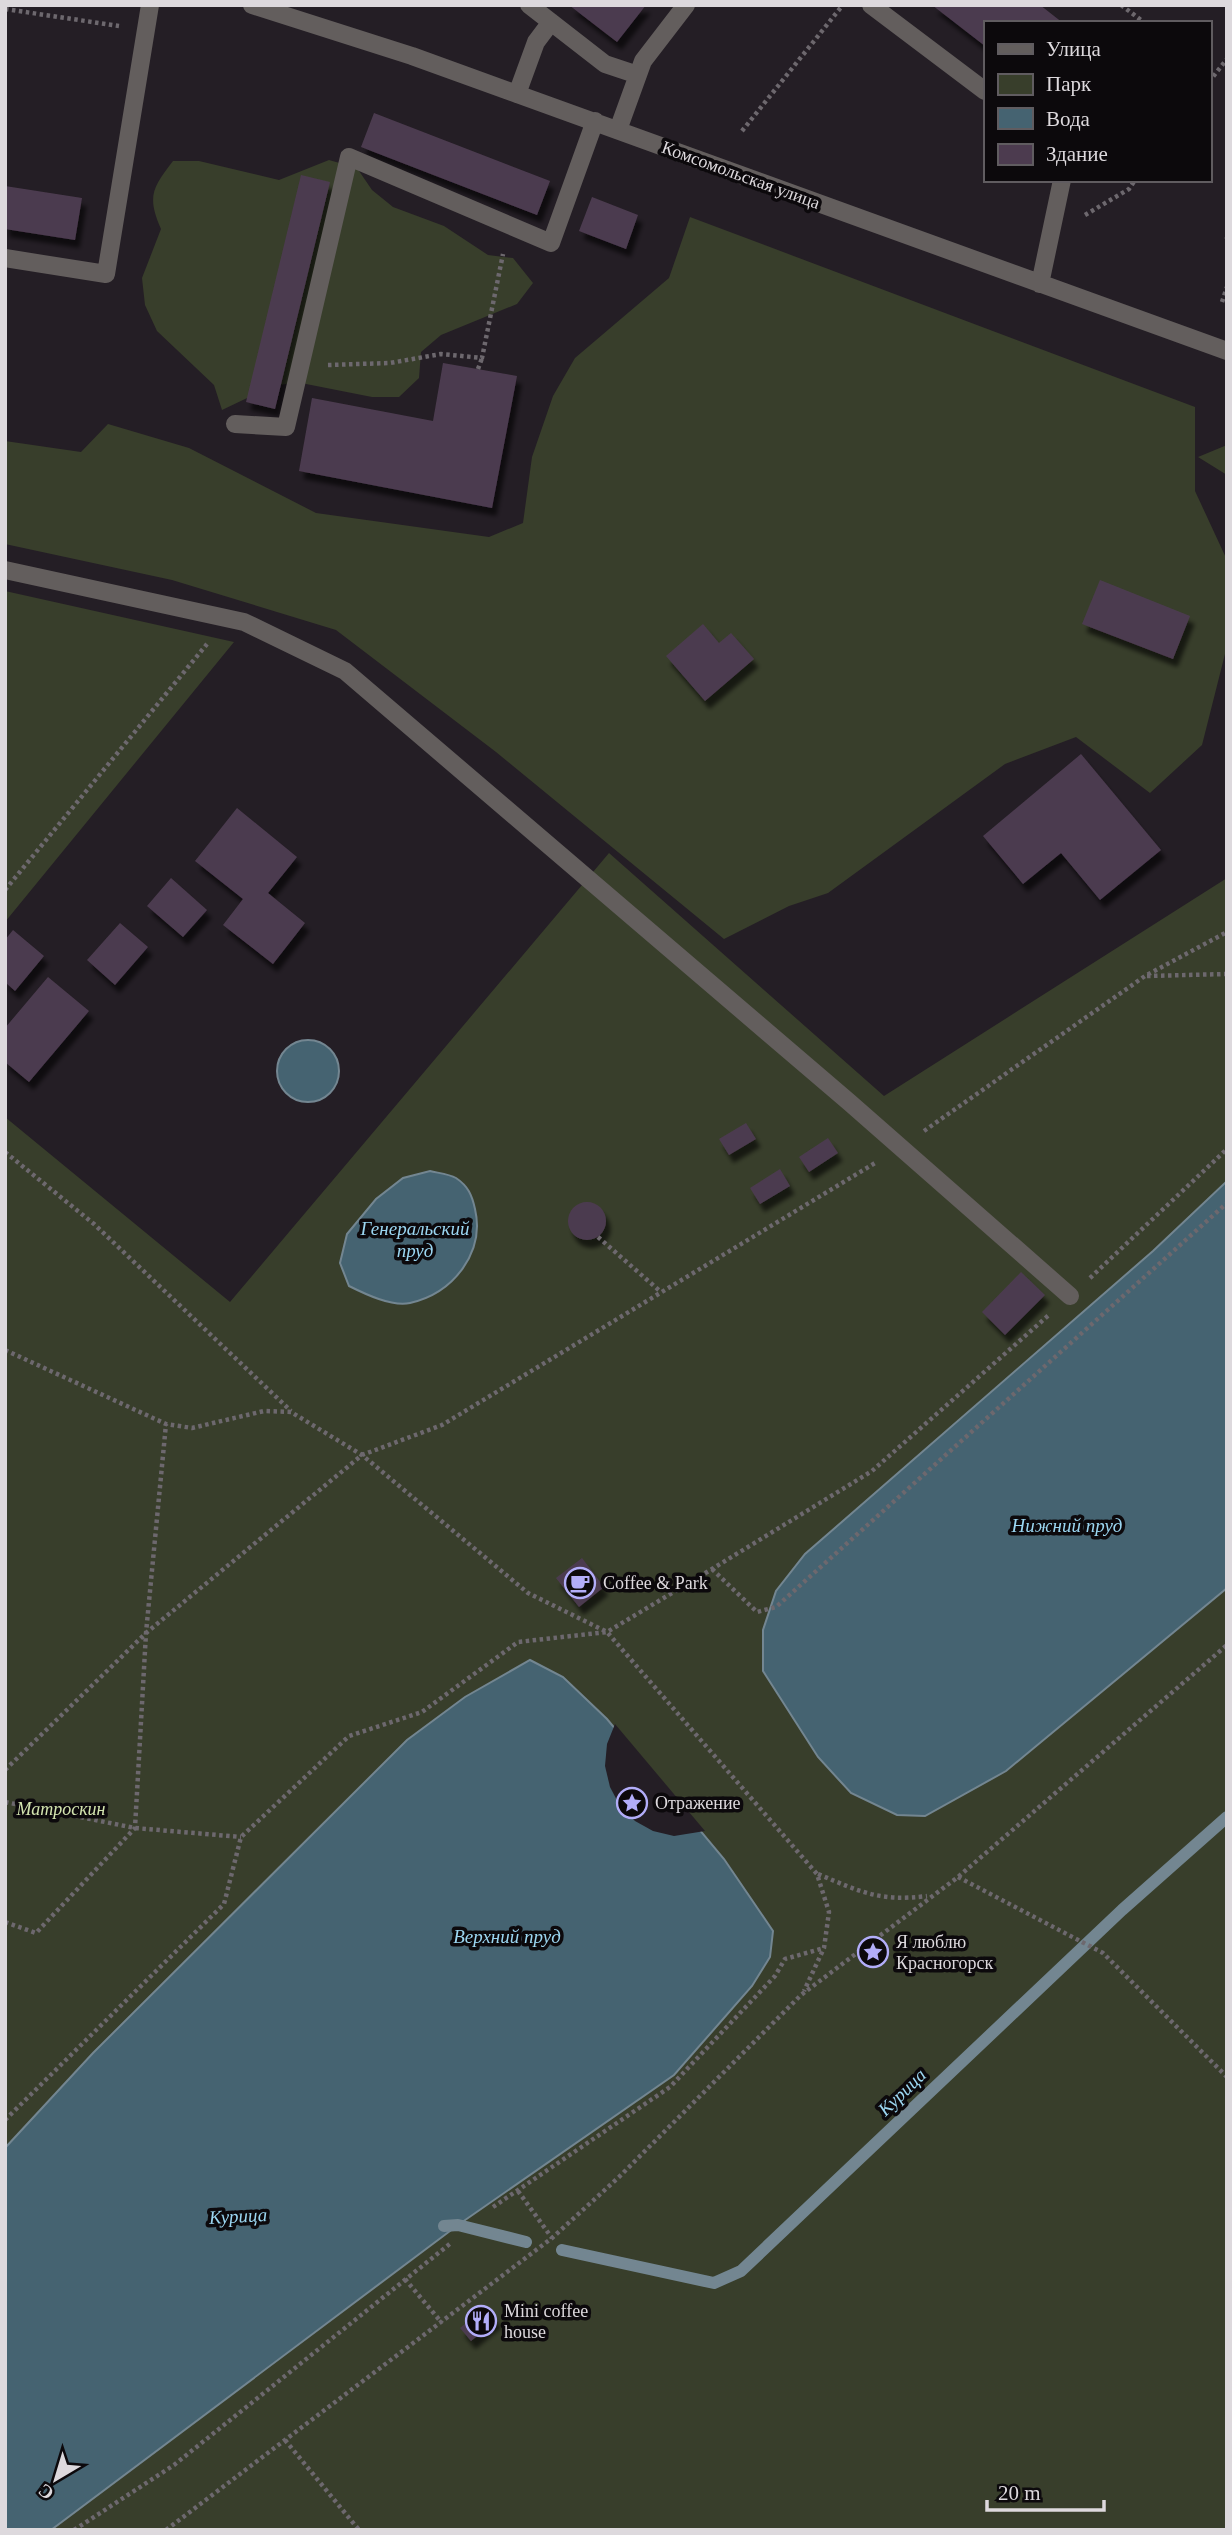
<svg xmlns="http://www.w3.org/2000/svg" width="1232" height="2535" font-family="'Times New Roman',serif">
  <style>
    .green { fill: #383e2b }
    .water { fill: #456371; stroke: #738691; stroke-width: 2 }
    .pier { fill: #241e25 }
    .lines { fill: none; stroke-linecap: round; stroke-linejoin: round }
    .stream { stroke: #738691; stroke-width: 12 }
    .building { fill: #4c3b4f; filter: url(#shadow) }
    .path { stroke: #6d686e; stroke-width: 4.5; stroke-dasharray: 3.5 3.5; stroke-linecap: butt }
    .minor { stroke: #635e5d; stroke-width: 18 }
    .labels { text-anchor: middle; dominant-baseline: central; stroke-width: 7; stroke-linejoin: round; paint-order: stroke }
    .street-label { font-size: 18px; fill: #ddd9dd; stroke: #0c090c }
    .poi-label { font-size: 18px; fill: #ddd9dd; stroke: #0c090c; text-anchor: start }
    .park-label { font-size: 18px; font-style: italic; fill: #d3e4af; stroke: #0c090c }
    .water-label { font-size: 19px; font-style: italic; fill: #9bd6f1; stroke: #0c090c }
  </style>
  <defs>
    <filter id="shadow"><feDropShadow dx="4.5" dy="8" stdDeviation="2" flood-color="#0009"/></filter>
  </defs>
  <rect width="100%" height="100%" fill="#241e25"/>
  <path class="green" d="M 329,160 L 357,168 L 372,190 L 393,207 L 444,226 L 488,255 L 513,258 L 533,283 L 517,304 L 441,335 L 421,352 L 419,378 L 399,397 L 372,397 L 296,382 L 270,387 L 222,410 L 214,385 L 157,331 L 145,305 L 142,278 L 161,229 C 147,197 152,188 173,161 L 199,161 L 279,180 Z
    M 690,217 L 1195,407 L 1195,491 L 1227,560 L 1227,646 L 1202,745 L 1150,793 L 1076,737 L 1005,764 L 828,893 L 789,906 L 724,939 L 496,752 L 336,630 L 172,580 L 5,544 L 5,441 L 81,452 L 108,424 L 189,448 L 316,513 L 489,537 L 523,523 L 532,457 L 553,396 L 575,358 L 669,278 Z
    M 1227,445 L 1227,475 L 1198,457 Z
    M 5,591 L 234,642 L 5,922 Z
    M 609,853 L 884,1096 L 1227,878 L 1227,2530 L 5,2530 L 5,1117 L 230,1302 Z"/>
  <path class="water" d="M277 1071a31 31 0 1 1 62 0a31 31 0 1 1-62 0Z
    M 430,1171 C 438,1173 449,1174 456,1178 C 468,1186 472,1195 475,1209 C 485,1252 454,1293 410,1303 C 392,1307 365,1294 349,1286 L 340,1263 L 347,1234 L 376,1199 L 403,1178 Z
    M 1227,1181 L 1227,1588 L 1006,1771 L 925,1816 L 897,1815 L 851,1793 L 818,1757 L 763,1671 L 763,1630 L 776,1591 L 805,1554 L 1153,1251 Z
    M 530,1660 L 563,1677 L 607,1719 L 724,1859 L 773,1931 L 770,1957 L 752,1986 L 674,2075 L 458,2225 L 51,2530 L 5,2530 L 5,2148 L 93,2053 L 407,1740 L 465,1697 Z"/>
  <path class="pier" d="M 615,1724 L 705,1831 L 674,1836 L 653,1831 L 635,1821 L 620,1806 L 610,1787 L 605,1766 L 607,1744 Z"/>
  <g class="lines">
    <path class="stream" d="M 444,2226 L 458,2225 L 526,2242
      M 562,2250 L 714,2283 L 741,2271 L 1122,1910 L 1227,1817"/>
  </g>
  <path class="building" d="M 569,5 L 646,5 L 617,42 Z
    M 932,5 L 1040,5 L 1063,23 L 985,23 L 985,46 Z
    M 374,113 L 550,181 L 537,215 L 361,147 Z
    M 301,175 L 330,182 L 275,409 L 246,402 Z
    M 5,186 L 82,198 L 75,240 L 5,229 Z
    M 592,197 L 638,215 L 626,249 L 579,231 Z
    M 443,363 L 517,376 L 492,508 L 299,471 L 312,398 L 433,421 Z
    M 1100,580 L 1190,616 L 1173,659 L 1082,624 Z
    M 703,624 L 719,643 L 731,633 L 754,659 L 705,701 L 666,656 Z
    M 1081,754 L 1161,850 L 1100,900 L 1061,853 L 1023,884 L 983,836 Z
    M 237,808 L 297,857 L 268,893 L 305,923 L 273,964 L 223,925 L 243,899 L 195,861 Z
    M 171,878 L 207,910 L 183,937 L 147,906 Z
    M 120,923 L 148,947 L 115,985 L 87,960 Z
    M 13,930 L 44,956 L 15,991 L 5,982 L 5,940 Z
    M 48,977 L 89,1011 L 29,1082 L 5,1062 L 5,1028 Z
    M 746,1123 L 756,1139 L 729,1155 L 719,1139 Z
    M 828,1138 L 838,1153 L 809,1172 L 799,1157 Z
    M 780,1169 L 790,1186 L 760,1204 L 750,1188 Z
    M568 1221a19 19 0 1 1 38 0a19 19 0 1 1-38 0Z
    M 1021,1272 L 1045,1295 L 1005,1335 L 982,1312 Z
    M 582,1558 L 604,1587 L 579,1607 L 556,1578 Z
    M 486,2307 L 497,2320 L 471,2341 L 460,2328 Z"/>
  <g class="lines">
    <path class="path" d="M 1121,5 L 1145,23
      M 5,9 L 119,26
      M 1209,82 L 1227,59
      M 742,131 L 842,6
      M 1085,215 L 1129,189 L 1135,180
      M 1227,237 L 1227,239
      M 1222,302 L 1227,287
      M 328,365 L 390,363 L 441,354 L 482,358 L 503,254
      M 478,369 L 482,358
      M 5,890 L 207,644
      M 1147,976 L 1227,974
      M 924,1131 L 1145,976 L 1227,932
      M 5,1152 L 94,1224 L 291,1411
      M 598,1237 L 661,1292
      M 1090,1278 L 1227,1149
      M 5,1350 L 166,1424 L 192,1428 L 264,1411 L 291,1412 L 362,1455 L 528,1593 L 607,1632 L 817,1874 L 829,1912 L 824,1948 L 804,1991
      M 712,1569 L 757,1612 L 776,1607 L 1227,1203
      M 5,1770 L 146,1633 L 362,1455 L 442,1425 L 875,1163
      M 5,1802 L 135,1828 L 241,1837
      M 818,1874 C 861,1892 880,1902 927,1896
      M 958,1877 L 1103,1953 L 1227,2077
      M 5,1922 L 36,1933 L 135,1828 L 146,1633 L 166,1424
      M 5,2120 L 224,1904 L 241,1837 L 349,1736 L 422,1712 L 518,1642 L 607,1632 L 712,1569 L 872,1471 L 1050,1314
      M 518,2191 L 552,2238
      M 493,2207 L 670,2087 L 775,1976 L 785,1959 L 824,1948
      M 405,2279 L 442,2323
      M 285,2440 L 359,2530
      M 74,2530 L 174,2465 L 451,2243
      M 166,2530 L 552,2238 L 619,2177 L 801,1995 L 958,1877 L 1227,1645"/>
    <path class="minor" d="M 252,5 L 412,56 L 1227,351
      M 529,5 L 605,64 L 638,75
      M 871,5 L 985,91
      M 517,94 L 536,42 L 551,22
      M 618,130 L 643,61 L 686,5
      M 5,258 L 106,274 L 150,5
      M 1040,284 L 1062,180
      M 235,424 L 286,427 L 349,157 L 551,243 L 595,121
      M 5,570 L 244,622 L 345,671 L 849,1102 L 1070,1296"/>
  </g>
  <defs>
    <g id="cafe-ring" transform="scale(1.575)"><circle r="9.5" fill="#0c090c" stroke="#b2adf9" stroke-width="1.5"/><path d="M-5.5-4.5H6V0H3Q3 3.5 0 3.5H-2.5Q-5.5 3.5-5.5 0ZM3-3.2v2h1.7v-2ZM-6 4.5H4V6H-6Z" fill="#b2adf9"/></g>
    <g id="sight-ring" transform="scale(1.575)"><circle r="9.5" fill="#0c090c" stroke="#b2adf9" stroke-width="1.5"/><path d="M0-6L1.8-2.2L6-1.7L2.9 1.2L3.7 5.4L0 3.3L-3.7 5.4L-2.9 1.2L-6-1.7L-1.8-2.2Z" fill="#b2adf9"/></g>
    <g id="restaurant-ring" transform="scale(1.575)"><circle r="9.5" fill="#0c090c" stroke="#b2adf9" stroke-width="1.5"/><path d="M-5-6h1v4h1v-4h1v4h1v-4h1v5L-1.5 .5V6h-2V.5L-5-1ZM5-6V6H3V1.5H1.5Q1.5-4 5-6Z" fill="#b2adf9"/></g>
  </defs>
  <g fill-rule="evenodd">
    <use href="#cafe-ring" x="580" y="1583"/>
    <use href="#sight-ring" x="632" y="1803"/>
    <use href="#sight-ring" x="873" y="1952"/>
    <use href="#restaurant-ring" x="481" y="2321"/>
  </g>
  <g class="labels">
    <g class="street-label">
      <text transform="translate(741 175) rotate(20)">Комсомольская улица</text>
    </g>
    <g class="poi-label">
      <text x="603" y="1583">Coffee &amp; Park</text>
      <text x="655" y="1803">Отражение</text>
      <text x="896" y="1942">Я люблю<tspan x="896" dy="21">Красногорск</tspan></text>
      <text x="504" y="2311">Mini coffee<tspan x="504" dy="21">house</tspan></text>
    </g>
    <g class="park-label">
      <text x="61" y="1809">Матроскин</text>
    </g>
    <g class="water-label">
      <text x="415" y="1228">Генеральский<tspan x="415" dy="22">пруд</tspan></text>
      <text x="1067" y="1525">Нижний пруд</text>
      <text x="507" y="1936">Верхний пруд</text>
      <text transform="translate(902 2092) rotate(-44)">Курица</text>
      <text transform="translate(238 2216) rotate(-3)">Курица</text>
    </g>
  </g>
  <rect width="1232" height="2535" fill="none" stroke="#ddd9dd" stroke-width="14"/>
  <rect x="984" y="21" width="228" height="161" fill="#0c090c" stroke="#605c60" stroke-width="2"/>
  <rect x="998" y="44" width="35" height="10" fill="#635e5d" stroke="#605c60" stroke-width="2"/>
  <text x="1046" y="56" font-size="21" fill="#ddd9dd">Улица</text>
  <rect x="998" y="74" width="35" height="21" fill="#383e2b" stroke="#605c60" stroke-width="2"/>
  <text x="1046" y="91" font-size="21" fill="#ddd9dd">Парк</text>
  <rect x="998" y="108" width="35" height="21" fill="#456371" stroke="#605c60" stroke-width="2"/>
  <text x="1046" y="126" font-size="21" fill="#ddd9dd">Вода</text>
  <rect x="998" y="144" width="35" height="21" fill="#4c3b4f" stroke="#605c60" stroke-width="2"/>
  <text x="1046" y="161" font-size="21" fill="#ddd9dd">Здание</text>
  <g transform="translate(56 2479) rotate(218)" stroke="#0c090c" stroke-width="5" paint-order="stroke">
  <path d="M0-5L12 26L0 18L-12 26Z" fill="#ddd9dd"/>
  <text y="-10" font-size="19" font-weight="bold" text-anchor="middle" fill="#ddd9dd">С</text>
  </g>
  <path d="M987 2500v10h117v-10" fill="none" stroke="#ddd9dd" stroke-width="3.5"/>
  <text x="998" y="2500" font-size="21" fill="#ddd9dd" stroke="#0c090c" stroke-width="5" paint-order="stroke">20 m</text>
</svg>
